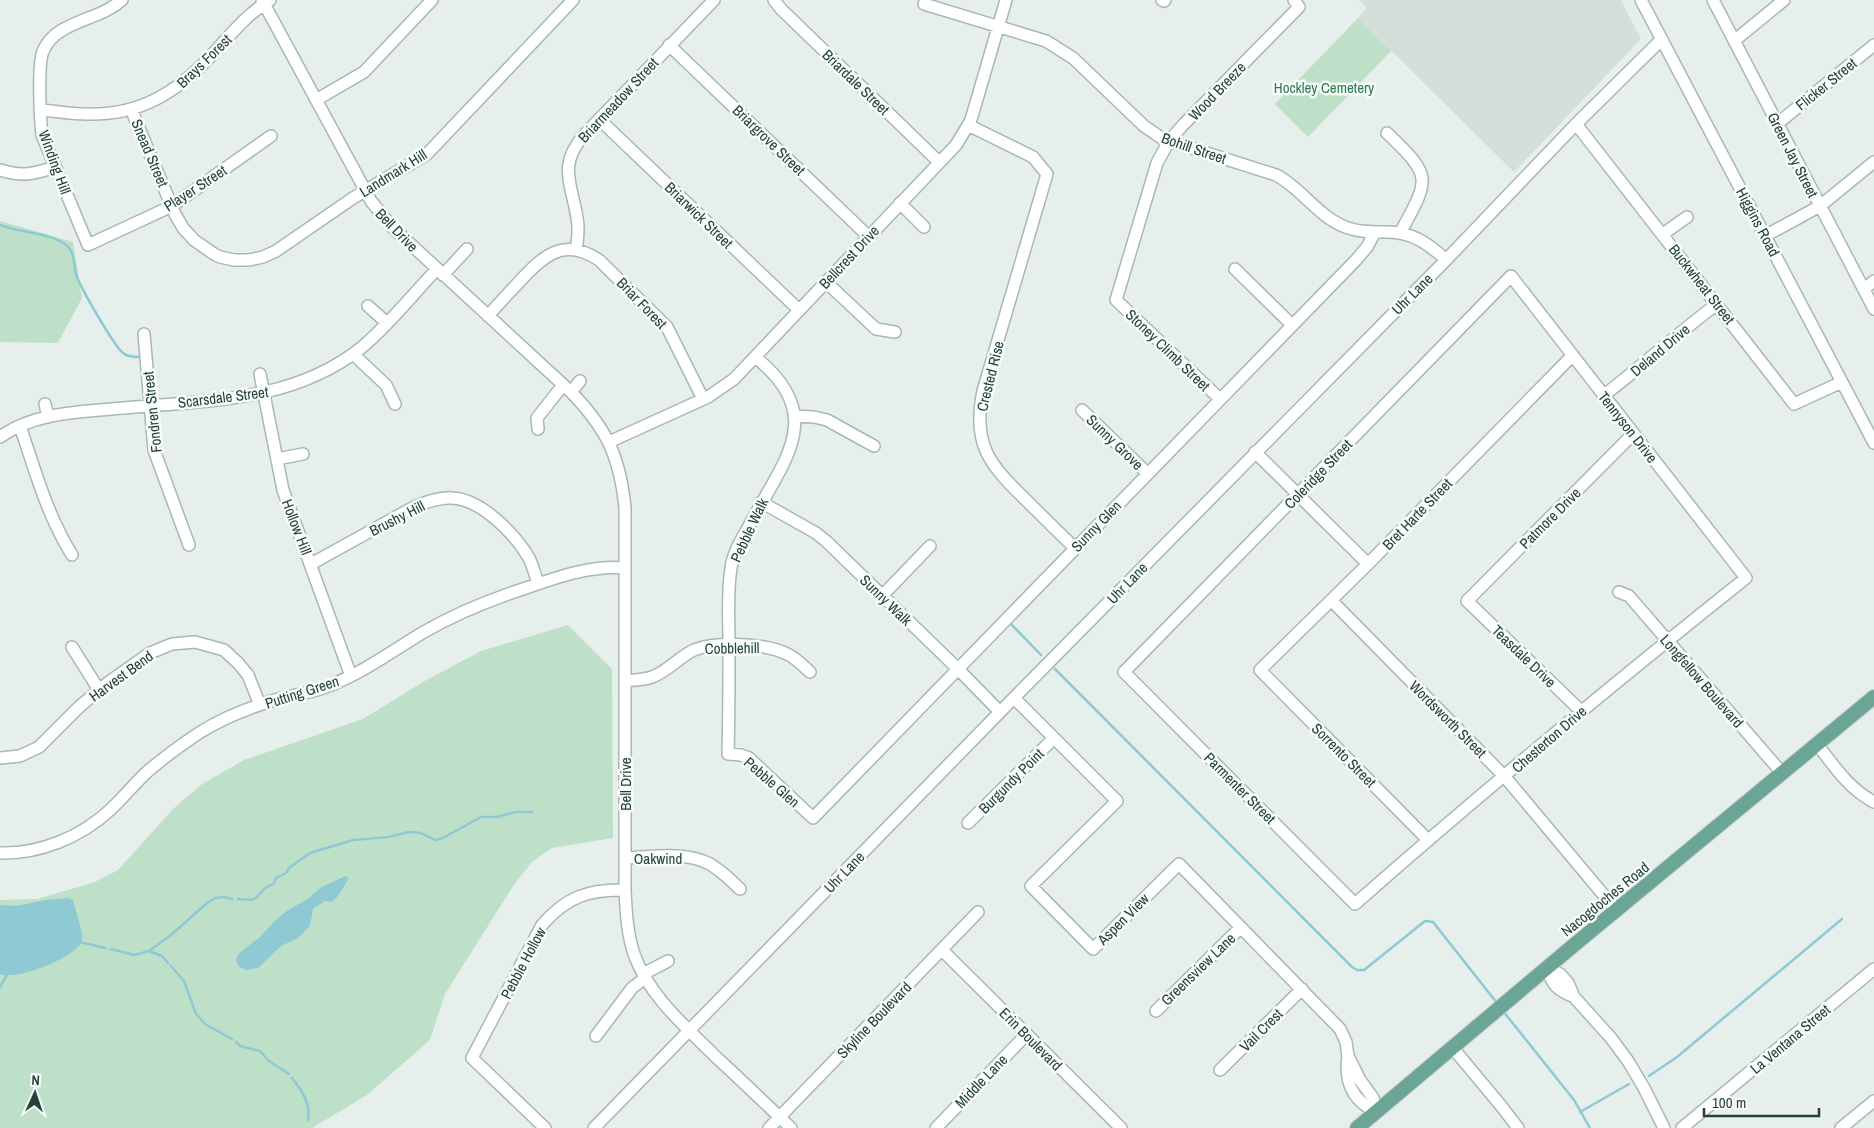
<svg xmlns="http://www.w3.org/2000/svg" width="1874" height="1128" font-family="'Archivo Narrow',sans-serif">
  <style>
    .built { fill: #d4dfda }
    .green { fill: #bfe0c8 }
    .water { fill: #8ec9d4 }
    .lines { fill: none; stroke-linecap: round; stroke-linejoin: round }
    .stream { stroke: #8ec9d4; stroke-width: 2.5 }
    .minor-casing { stroke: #a8b8b2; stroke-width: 14 }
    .major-casing { stroke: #c2cac8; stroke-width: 16 }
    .minor { stroke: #fff; stroke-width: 11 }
    .major { stroke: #6aa596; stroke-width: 14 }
    .labels { text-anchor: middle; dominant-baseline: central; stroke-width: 5; stroke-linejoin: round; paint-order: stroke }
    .street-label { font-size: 15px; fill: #24423a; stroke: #f7fbf9 }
    .park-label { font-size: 15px; fill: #2d7a4b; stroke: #f7fbf9 }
  </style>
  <rect width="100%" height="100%" fill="#e6efeb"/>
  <path class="built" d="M 1359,0 L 1621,0 L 1641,39 L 1514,172 L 1358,18 L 1366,8 Z"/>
  <path class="green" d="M 1358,18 L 1391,51 L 1308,137 L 1275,104 Z
    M 0,221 L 73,242 L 82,298 L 58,343 L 0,342 Z
    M 568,625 L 612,669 L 613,838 L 552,848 L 533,861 L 515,883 L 445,994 L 430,1040 L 367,1095 L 312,1128 L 0,1128 L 0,900 L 37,899 L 95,882 L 118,870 L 173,809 L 202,784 L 244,760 L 363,719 L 423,682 L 481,651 Z"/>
  <path class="water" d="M 345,876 L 349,878 L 338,896 L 332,902 L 325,901 L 313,909 L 310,926 L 298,938 L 281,946 L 258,968 L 246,970 L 238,966 L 236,959 L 238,954 L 260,937 L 273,923 L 285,912 L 309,898 L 320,888 Z
    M 68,898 L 73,900 C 75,909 84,933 82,941 C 76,958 16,981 0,974 L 0,905 L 17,906 L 45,900 Z"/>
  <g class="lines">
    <path class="stream" d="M 0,225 C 18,233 55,232 69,248 C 76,256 73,268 77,277 C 81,288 114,346 123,353 C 127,357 135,357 141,357
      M 1011,624 L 1041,655
      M 1055,669 L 1352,967 L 1357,970 L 1364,970 L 1425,921 L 1433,922 L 1497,1003
      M 238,899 L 252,900 L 257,897 L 264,889 L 274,883 L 276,878 L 286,873 L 289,868 L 310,853 L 353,840 L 388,837 L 409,832 L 421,833 L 435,840 L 441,839 L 481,817 L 497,817 L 515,812 L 532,812
      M 80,942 L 105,948
      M 111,949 L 134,955 L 149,951 L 171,935 L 207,903 L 215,898 L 224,897 L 232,899
      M 149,951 L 162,956 L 168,963
      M 171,966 L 184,981 L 196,1014 L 205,1024 L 232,1039
      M 0,987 L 7,975
      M 1503,1011 L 1574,1100 L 1590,1128
      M 236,1042 L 240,1046 L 260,1051 L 269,1061 L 289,1074
      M 1649,1076 L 1677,1057 L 1842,919
      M 292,1078 C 302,1090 311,1104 308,1120
      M 1580,1112 L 1629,1084"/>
    <g class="minor-casing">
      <path id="minor" d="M 122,0 C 105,15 83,18 64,29 C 54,34 45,44 42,54 C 38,71 40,117 42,135 L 88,245 L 172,206 L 271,136
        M 262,0 L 371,201 L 393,228 L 571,392 C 607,429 620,457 625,508 L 625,890 C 626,911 627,933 634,954 C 649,996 685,1026 716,1057 C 741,1080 766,1104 791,1128
        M 774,0 L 781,9 L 939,162
        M 1162,0 L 1164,1 L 1165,0
        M 1641,0 L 1874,443
        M 1713,0 L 1874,309
        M 924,4 L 1046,41 L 1073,58 L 1144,126 L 1163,139 L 1276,175 C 1301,188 1317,215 1343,226 C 1356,232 1371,232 1385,232 C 1410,231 1428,243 1446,260
        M 1734,41 L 1784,0
        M 669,45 L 868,236
        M 316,100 L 364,72 L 432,0
        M 131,109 L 175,214 L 183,228 L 194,240 L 214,254 L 220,257 L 234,260 L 249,260 L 263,257 L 276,251 L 353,198 L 427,154 L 573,0
        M 41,110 C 56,111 71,114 86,114 C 140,116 177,92 212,55 C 230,35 247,14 270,0
        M 599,119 L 799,310
        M 1576,124 L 1794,404 L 1842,382
        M 1777,124 L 1874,45
        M 968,125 L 1033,157 L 1047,174 L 983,391 C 972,444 989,464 1025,499 C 1042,516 1058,532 1075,548
        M 1387,133 C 1433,177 1430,178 1400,233
        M 0,170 C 22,177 34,174 55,167
        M 900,203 L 924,227
        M 1663,234 L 1687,217
        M 1765,236 L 1820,206 L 1874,162
        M 576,250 C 578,239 579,228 577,218 C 572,184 557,166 584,135 L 714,0
        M 1235,269 L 1292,325
        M 443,275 L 467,249
        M 1511,276 L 1746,578 C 1613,684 1482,792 1355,904 L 1124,672 Z
        M 826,282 L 876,329 L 895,332
        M 1864,289 L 1874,281
        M 368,306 L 387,323
        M 488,316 C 498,304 509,293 520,281 C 544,255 564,237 599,260 L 667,327 L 703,399
        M 144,334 L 154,450 L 189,545
        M 353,354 L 386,385 L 395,404
        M 755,357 C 829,416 783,461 749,526 C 742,539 733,552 731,568 C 727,593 729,618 729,644 C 729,681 729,718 728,754 L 741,755 L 749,758 L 813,818 L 1356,260 L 1367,247 L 1375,232
        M 260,374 L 283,490 L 351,676
        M 571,392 L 580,381
        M 1603,396 C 1642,366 1678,333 1717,304
        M 1220,399 L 1116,300 L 1157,163 L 1169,141 L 1183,125 L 1299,7 L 1294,0
        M 45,404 L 48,417
        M 1082,410 L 1148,474
        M 794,416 L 814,417 L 827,420 L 874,446
        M 20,426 C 35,470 47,515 72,555
        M 538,429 L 537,418 L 563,385
        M 0,437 C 32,414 74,412 112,409 C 199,400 289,405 361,348 C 389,325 412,295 437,269
        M 609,442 L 708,397 L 734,379 L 956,145 L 970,122 L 973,113 L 1006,0
        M 1255,452 L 1368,564
        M 277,459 L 303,454
        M 761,502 L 816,533 L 826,541 L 957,668 L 1000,712
        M 311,564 L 414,507 C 426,502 439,497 452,498 C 481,499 515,534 529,558 C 533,566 535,575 538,583
        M 1619,592 L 1629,596 L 1782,773
        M 882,596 L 930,546
        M 1331,600 L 1505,777 L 1617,911
        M 72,647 L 99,690
        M 625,681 C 634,680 643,680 652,677 C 667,672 679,657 694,650 C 717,641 767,643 789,655 C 797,659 803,666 810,672
        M 1014,698 L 1117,801 L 1031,886 L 1093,949 L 1179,864 L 1340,1029 L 1346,1042 L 1348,1056 L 1360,1080 L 1373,1098 L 1376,1112
        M 1581,711 L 1467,601 L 1633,434
        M 1817,744 C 1834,766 1849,789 1874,802
        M 0,758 L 20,756 L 39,747 L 79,707 L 109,682 L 150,653 L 172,644 L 195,642 L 224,650 L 238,663 L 248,675 L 260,705
        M 968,823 L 1054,738
        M 1428,840 L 1260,670 L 1368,564 L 1572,356
        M 0,853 C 40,854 81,837 110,810 C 123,798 134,784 147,772 C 163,758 181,745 199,733 C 224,717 253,706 282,698 C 297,695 312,692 326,687 C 361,674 391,652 422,633 C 455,614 489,600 526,588 C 558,577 591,565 625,568
        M 625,858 C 652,857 685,851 710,864 C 721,871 731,880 740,889
        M 942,950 L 1121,1128
        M 1547,968 L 1560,974 L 1568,983 L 1574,997 L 1611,1038 L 1628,1061 L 1644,1088 L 1664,1128
        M 1547,968 C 1552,985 1557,990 1574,997
        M 643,974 L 668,961
        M 1156,1011 L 1241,927
        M 596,1036 L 632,988 L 645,978
        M 1452,1047 L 1502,1107 L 1518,1128
        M 1348,1056 C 1344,1082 1352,1100 1376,1112
        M 1220,1070 L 1302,989
        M 545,1128 L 472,1058 L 542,925 C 566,897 589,889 625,890
        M 594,1128 L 1000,712 L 1446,260 L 1576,124 L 1662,39
        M 769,1128 L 978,912
        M 936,1128 L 1026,1035
        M 1682,1128 L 1874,969
        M 1841,1128 L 1874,1101"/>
    </g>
    <g class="major-casing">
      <path id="major" d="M 1357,1128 L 1574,945 L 1874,697"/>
    </g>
    <use href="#minor" class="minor"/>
    <use href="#major" class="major"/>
  </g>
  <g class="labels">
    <g class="street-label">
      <text transform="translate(204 61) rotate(-44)">Brays Forest</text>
      <text transform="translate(856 82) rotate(44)">Briardale Street</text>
      <text transform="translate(1826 84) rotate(-39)">Flicker Street</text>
      <text transform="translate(1217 91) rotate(-46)">Wood Breeze</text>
      <text transform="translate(618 100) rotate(-47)">Briarmeadow Street</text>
      <text transform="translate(769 140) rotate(44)">Briargrove Street</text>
      <text transform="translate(1194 148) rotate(19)">Bohill Street</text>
      <text transform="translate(150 153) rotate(67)">Snead Street</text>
      <text transform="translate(1793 155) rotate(63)">Green Jay Street</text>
      <text transform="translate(55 162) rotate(70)">Winding Hill</text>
      <text transform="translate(393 173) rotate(-32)">Landmark Hill</text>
      <text transform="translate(195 188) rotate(-33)">Player Street</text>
      <text transform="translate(699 215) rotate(44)">Briarwick Street</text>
      <text transform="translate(1758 222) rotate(62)">Higgins Road</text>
      <text transform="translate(397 230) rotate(46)">Bell Drive</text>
      <text transform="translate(849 257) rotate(-47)">Bellcrest Drive</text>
      <text transform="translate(1702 284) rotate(52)">Buckwheat Street</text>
      <text transform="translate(1412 294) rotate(-45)">Uhr Lane</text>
      <text transform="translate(642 303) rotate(46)">Briar Forest</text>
      <text transform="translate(1168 350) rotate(44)">Stoney Climb Street</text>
      <text transform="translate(1660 350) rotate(-40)">Deland Drive</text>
      <text transform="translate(990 376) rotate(-76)">Crested Rise</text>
      <text transform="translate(223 397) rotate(-7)">Scarsdale Street</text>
      <text transform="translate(152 412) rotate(-96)">Fondren Street</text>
      <text transform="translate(1628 427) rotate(52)">Tennyson Drive</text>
      <text transform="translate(1115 442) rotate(44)">Sunny Grove</text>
      <text transform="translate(1318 474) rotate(-46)">Coleridge Street</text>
      <text transform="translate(1417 514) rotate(-46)">Bret Harte Street</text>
      <text transform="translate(397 518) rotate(-27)">Brushy Hill</text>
      <text transform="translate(1550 518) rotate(-45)">Patmore Drive</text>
      <text transform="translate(1096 526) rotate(-46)">Sunny Glen</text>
      <text transform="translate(297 527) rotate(69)">Hollow Hill</text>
      <text transform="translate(749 530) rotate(-65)">Pebble Walk</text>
      <text transform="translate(1127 583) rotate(-46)">Uhr Lane</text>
      <text transform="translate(886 600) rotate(44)">Sunny Walk</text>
      <text transform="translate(732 648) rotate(-1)">Cobblehill</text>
      <text transform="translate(1524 656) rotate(44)">Teasdale Drive</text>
      <text transform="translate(121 676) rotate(-36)">Harvest Bend</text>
      <text transform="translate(1702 681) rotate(49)">Longfellow Boulevard</text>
      <text transform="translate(302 692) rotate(-18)">Putting Green</text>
      <text transform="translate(1448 719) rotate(45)">Wordsworth Street</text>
      <text transform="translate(1549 739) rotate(-41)">Chesterton Drive</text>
      <text transform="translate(1344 755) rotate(45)">Sorrento Street</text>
      <text transform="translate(1011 781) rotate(-45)">Burgundy Point</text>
      <text transform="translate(772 782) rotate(41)">Pebble Glen</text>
      <text transform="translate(625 784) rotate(-90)">Bell Drive</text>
      <text transform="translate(1240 788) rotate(45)">Parmenter Street</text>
      <text x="658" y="858">Oakwind</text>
      <text transform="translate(844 872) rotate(-46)">Uhr Lane</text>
      <text transform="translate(1605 899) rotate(-39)">Nacogdoches Road</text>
      <text transform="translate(1123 919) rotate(-45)">Aspen View</text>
      <text transform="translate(523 963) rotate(-62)">Pebble Hollow</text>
      <text transform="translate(1198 969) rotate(-44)">Greensview Lane</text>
      <text transform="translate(874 1020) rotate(-46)">Skyline Boulevard</text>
      <text transform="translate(1261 1030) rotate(-45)">Vail Crest</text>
      <text transform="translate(1031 1039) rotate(45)">Erin Boulevard</text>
      <text transform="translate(1790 1039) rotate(-40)">La Ventana Street</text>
      <text transform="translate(981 1081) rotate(-46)">Middle Lane</text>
    </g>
    <g class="park-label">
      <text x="1324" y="87">Hockley Cemetery</text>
    </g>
  </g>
  <g transform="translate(35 1093) rotate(3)" stroke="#f7fbf9" stroke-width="4" paint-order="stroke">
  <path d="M0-4L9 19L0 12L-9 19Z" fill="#24423a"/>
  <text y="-8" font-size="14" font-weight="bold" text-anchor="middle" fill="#24423a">N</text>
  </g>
  <path d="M1704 1108v8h115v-8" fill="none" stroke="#24423a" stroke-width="2.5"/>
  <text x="1712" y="1108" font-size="15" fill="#24423a" stroke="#f7fbf9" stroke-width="4" paint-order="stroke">100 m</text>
</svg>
